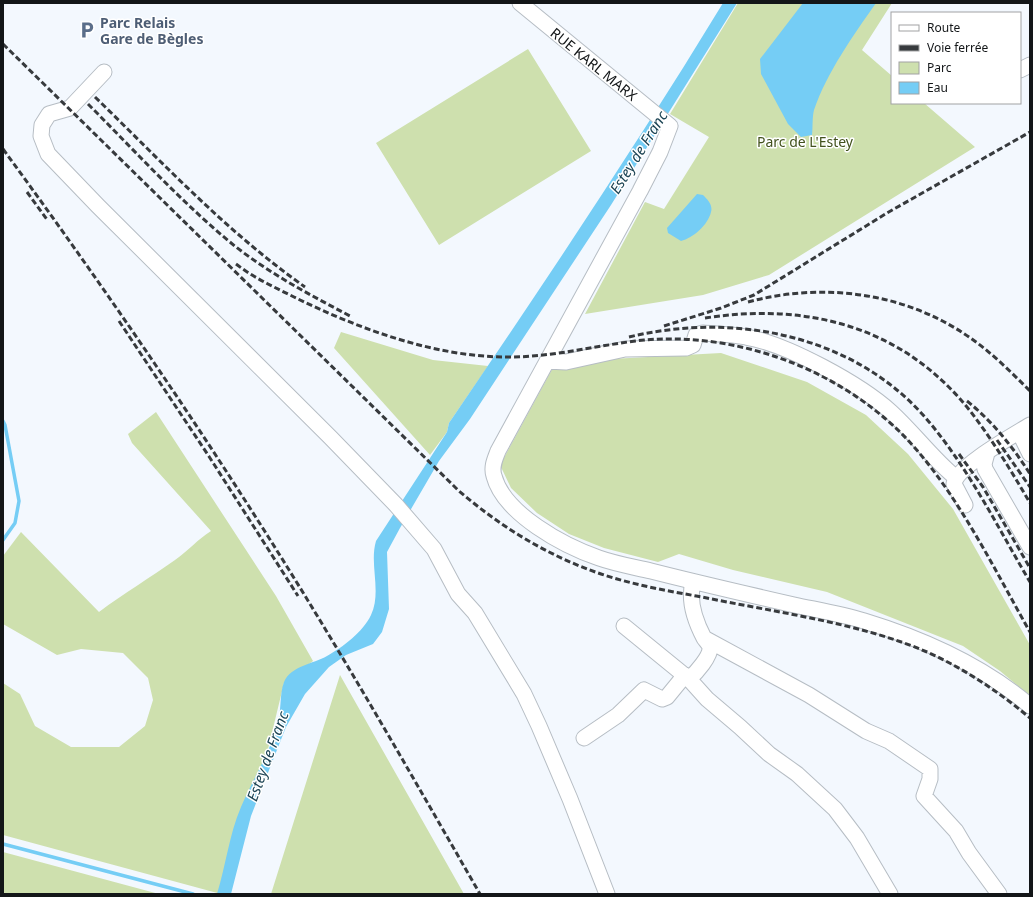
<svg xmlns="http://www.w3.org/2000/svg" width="1033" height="897" font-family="'Noto Sans',sans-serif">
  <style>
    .green { fill: #cee0ae }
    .water { fill: #75cdf5 }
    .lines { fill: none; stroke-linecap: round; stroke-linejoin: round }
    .stream { stroke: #75cdf5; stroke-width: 3.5 }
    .minor-casing { stroke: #b6bdc4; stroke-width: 17 }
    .minor { stroke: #fff; stroke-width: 15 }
    .rail { stroke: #373a3d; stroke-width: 3; stroke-dasharray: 6 3; stroke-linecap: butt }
    .labels { text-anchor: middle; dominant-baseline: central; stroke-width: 3; stroke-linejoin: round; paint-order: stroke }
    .service-label { font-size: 14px; font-weight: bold; fill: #4e5e75; stroke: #fff; text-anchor: start }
    .street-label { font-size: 14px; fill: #131618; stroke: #fff }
    .park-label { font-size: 14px; fill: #42521d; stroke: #fff }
    .water-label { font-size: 15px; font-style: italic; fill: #1d4555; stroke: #fff }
  </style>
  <rect width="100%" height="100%" fill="#f3f8fe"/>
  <path class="green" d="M 738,3 L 892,3 L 862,50 L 892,76 L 892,103 L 924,103 L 975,147 L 769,275 L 703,295 L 585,314 L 645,202 L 664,209 L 709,137 L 670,114 Z
    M 528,49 L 591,151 L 439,245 L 376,143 Z
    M 341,332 L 433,360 L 488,366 L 449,423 L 447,432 L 430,455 L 334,348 Z
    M 721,353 L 807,382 L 866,415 L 908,454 L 953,509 L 1030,645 L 1030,696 L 1000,671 L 963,646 L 827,592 L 733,570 L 679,554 L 658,562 L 604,548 L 569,534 L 537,513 L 511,488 L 500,465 L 556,362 Z
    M 156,412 L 276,596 L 313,661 L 284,683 L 268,749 L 221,894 L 3,835 L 3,683 L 20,694 L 35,726 L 71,747 L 119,747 L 145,726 L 153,700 L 148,678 L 123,653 L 81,649 L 57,655 L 3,624 L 3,556 L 21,532 L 99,612 C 124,593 150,578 175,560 C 188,551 198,539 211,531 L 132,443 L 128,434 Z
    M 340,675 L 464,894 L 271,894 Z
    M 3,852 L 159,894 L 3,894 Z"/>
  <path class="water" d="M 723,3 L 737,3 L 611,205 L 470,419 L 439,461 L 400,528 L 387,552 L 389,609 L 382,632 L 373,644 L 346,655 L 329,667 L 305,694 L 286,727 L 251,816 L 231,894 L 217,894 C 226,865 229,835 241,807 C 252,781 267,757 276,730 C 282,715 279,694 284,682 C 291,666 313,664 327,656 C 343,647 363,632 371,615 C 382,591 369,565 376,541 L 447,432 L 449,423 C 543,285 636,146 723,3 Z
    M 803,3 L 876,3 C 853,36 827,72 814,110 C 812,118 813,127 812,135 L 801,137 L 788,124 L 761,74 L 760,59 Z
    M 697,194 L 703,195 C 708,200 713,205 711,212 C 708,225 693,238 681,241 L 668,233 L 667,228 Z"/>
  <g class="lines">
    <path class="stream" d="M 3,421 L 5,425 L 19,501 L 15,523 L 3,540
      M 3,844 L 193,894"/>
    <g class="minor-casing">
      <path id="minor" d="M 520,3 L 670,126 L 660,152 L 640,191 L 498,451 C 495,459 491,467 494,476 C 504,514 564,546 599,558 C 616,564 634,567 651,571 C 698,583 746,594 794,605 C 817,610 841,614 864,621 C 923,639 982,665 1030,706
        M 1020,70 L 1030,65
        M 104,72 L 70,108 L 49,114 L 42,125 L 41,136 L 48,154 L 98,206 L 330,437 L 396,505 L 434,549 L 458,594 L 475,613 L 524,694 L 539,726 L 570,799 L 607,894
        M 547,361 L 566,362 L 625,349 L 686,348 L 693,345 L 696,335 L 703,333 C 717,334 732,334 746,337 C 787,344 860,384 891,412 C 914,433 932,458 955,477
        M 1027,427 L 1023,440 L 1030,454
        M 987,453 L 984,464 L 985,469 L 1030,547
        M 965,505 L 954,484 C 956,467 1014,435 1030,425
        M 693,582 C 688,601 695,621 704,638 L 809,695 L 866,731 L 889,741 L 930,769 L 930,779 L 924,796 L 956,831 L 969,853 L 999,894
        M 624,626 L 689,679 C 696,673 711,656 710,647 C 709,644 706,641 704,638
        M 689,679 L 707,699 L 740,727 L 769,754 L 797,774 L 835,809 L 857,838 L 890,894
        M 584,738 L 618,715 L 644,690 L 662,699 L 667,697 L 685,675"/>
    </g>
    <use href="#minor" class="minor"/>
    <path class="rail" d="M 3,44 L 459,491 C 501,527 548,556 601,574 C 634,585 668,591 702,597 C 774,612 860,623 927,652 C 965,669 999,692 1030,718
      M 95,97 C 163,163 227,232 305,287
      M 88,104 C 136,152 183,204 236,247 C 272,275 312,296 352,317
      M 3,149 C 96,276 185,405 269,538 C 343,655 411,774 480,894
      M 27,192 L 48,221
      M 236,264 C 254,278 274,287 294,297 C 357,328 432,356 503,357 C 551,358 597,345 644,340 C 737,332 835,368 901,433 C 954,486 993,567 1030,632
      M 748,302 C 823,282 904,292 969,337 C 991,352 1011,372 1030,391
      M 705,318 C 809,302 904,327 971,412 C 993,441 1012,472 1030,503
      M 119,321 L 210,458 L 298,596
      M 664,326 L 721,308 L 754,295 L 887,213 L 1030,132
      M 629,337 C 733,312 851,334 924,416 C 967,465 997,526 1030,582
      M 967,401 C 992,421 1013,447 1030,474
      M 997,440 L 1030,487
      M 959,454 L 983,487 L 1030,568"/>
  </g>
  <defs>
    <g id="parking-bare" transform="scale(1.38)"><path d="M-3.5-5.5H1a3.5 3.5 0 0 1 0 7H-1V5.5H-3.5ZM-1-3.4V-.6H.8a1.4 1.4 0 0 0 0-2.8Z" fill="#5c6f8a" stroke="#fff" stroke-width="2.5" paint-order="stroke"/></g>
  </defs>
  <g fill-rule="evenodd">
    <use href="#parking-bare" x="87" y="30"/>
  </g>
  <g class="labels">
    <g class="service-label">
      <text x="100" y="22">Parc Relais<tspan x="100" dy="16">Gare de Bègles</tspan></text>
    </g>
    <g class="street-label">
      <text transform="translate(594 64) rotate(39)">RUE KARL MARX</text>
    </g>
    <g class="park-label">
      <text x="805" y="141">Parc de L'Estey</text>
    </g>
    <g class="water-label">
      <text transform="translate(638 152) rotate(-58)">Estey de Franc</text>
      <text transform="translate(267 756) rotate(-70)">Estey de Franc</text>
    </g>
  </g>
  <rect width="1033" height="897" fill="none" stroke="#131618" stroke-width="8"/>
  <rect x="891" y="12" width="130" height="92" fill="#ffffff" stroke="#a1a2a3"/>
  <rect x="899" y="25" width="20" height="6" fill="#ffffff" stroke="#a1a2a3"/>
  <text x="927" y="32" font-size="12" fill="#131618">Route</text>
  <rect x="899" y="45" width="20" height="6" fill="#373a3d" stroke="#a1a2a3"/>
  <text x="927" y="52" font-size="12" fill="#131618">Voie ferrée</text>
  <rect x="899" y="62" width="20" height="12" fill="#cee0ae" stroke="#a1a2a3"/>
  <text x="927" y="72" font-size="12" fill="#131618">Parc</text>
  <rect x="899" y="82" width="20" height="12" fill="#75cdf5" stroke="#a1a2a3"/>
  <text x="927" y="92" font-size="12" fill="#131618">Eau</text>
</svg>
